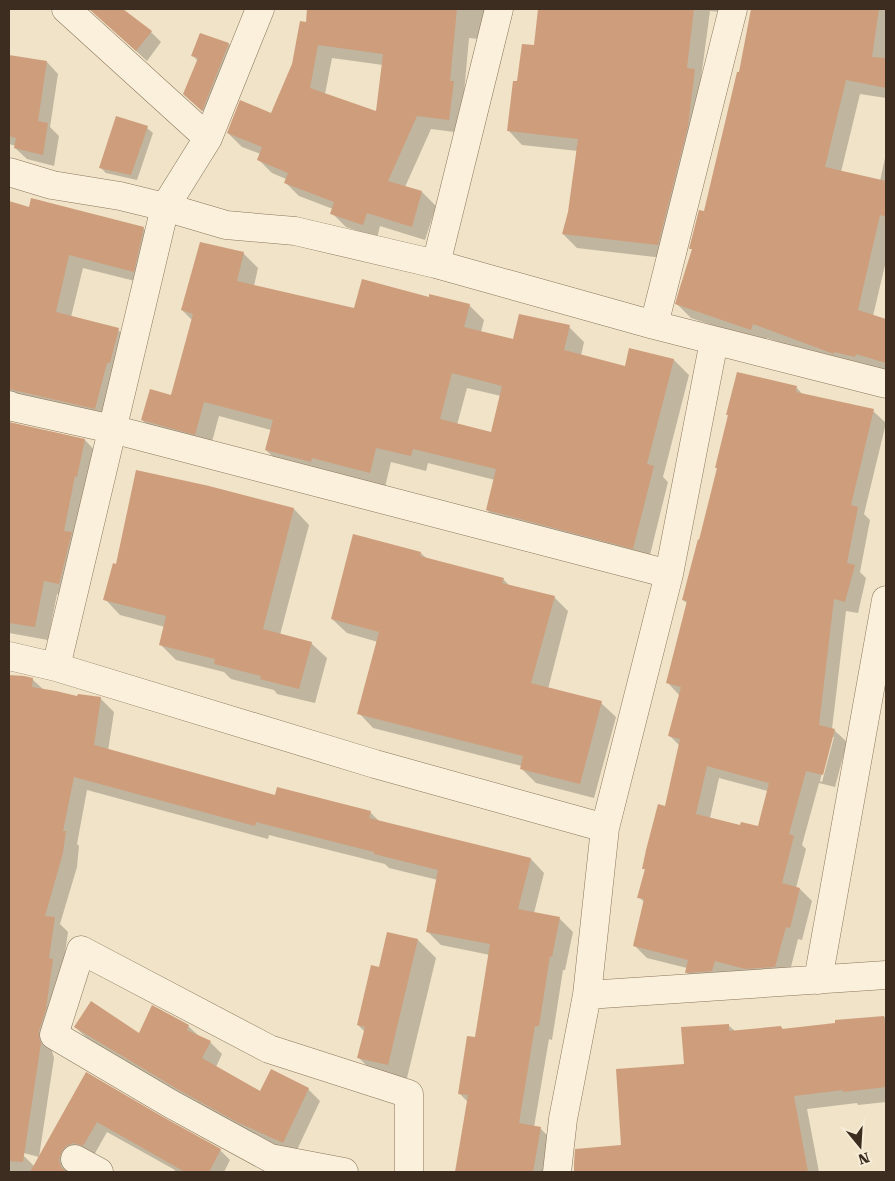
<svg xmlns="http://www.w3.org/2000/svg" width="895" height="1181" font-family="'Roboto Serif',serif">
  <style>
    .shadow { fill: #0003; fill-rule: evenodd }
    .building { fill: #ce9d7c; fill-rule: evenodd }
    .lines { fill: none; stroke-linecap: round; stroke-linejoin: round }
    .minor-casing { stroke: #8c755c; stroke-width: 29 }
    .minor { stroke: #faf0db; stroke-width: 28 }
  </style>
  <rect width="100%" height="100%" fill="#f0e3c7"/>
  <path class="shadow" d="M 90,9 L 121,9 L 151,32 L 161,42 L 147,61 Z
    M 309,9 L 491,9 L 487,40 L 469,38 L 464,93 L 467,96 L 462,133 L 431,129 L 405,187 L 422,192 L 436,206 L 425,240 L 380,226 L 377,238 L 346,227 L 332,213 L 333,209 L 299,196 L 285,182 L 286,179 L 272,173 L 259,160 L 261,154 L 242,147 L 228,133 L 272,115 L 293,64 L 307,23 ZM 332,58 L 383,65 L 377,113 L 325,94 Z
    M 540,9 L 722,9 L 722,12 L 710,11 L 701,78 L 708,84 L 672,259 L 577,248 L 563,234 L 570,212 L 578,151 L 522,145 L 508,130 L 518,83 L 535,47 Z
    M 752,9 L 779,14 L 780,9 L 886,9 L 886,98 L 860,94 L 841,172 L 880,181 L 886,153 L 886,261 L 873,316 L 886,320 L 886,372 L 848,367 L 767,338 L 765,343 L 691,318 L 677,304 L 693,251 L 691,248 L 705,213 L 725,152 Z
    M 200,34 L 229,44 L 238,53 L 211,119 L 194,103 L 198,61 L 192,55 Z
    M 9,56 L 47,62 L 58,74 L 50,127 L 59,136 L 54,166 L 27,159 L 15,148 L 16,146 L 9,144 Z
    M 147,128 L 153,133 L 137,180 L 106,173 L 100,167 Z
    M 10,202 L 30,208 L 143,228 L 157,242 L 147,284 L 83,268 L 71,317 L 118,330 L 132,343 L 108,422 L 9,411 L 9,208 Z
    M 243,253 L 258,268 L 254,286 L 355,310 L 430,298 L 469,305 L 484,320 L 481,332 L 514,340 L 569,327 L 584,342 L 581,356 L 626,367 L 630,349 L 674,360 L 689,375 L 663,477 L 668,482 L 648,563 L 502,525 L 487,510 L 495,480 L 428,463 L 426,471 L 391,462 L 385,487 L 281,465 L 266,450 L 271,430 L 219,416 L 210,449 L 158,435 L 142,420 L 171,396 L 193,321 L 182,310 ZM 467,388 L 501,396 L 492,434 L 457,425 Z
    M 797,388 L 803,395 L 873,411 L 886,423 L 864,514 L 870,520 L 860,572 L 866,578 L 858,613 L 846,611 L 832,729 L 834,730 L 847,742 L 835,787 L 819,783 L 802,845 L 806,849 L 796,888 L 800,889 L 812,901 L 802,940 L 798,939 L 788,979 L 699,985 L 686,972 L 687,968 L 647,958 L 634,945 L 645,903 L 639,897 L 646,871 L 644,869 L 666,807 L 680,746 L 670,736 L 680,696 L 668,683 L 688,604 L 683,600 ZM 831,737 L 834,737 L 822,782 L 820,781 ZM 719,778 L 768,791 L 759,828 L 741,826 L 710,818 Z
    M 9,423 L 85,440 L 98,454 L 73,597 L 57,594 L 48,640 L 9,633 Z
    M 208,487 L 294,509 L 309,525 L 280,635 L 311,643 L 327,658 L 315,703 L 277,694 L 274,690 L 231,679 L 224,672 L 176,660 L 160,644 L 165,627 L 120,615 L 105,599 L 117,565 Z
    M 421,553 L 427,559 L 503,579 L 510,586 L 554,597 L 568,611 L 548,689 L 601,703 L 616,717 L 594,798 L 536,783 L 521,768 L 522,766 L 373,728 L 359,713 L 378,642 L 347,633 L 332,619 Z
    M 9,676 L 32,679 L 44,690 L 78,697 L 100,698 L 114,712 L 108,751 L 276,797 L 370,812 L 380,822 L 531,859 L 544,873 L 534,913 L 560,919 L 573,932 L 565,970 L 563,970 L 552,1040 L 549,1039 L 534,1127 L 540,1128 L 554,1142 L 549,1172 L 456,1172 L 468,1102 L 459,1093 L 476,1039 L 490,955 L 441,945 L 427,931 L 438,880 L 389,868 L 385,864 L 269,835 L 268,839 L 87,790 L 77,844 L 79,846 L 77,867 L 60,924 L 68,932 L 52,1045 L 52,1051 L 54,1058 L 39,1157 L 20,1152 L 35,1167 L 86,1074 L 220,1150 L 230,1160 L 224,1172 L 174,1172 L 175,1170 L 107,1132 L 94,1155 L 69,1171 L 70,1172 L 9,1172 L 9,1163 L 14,1151 L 9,1150 Z
    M 388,933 L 418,940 L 436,958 L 406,1082 L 376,1075 L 359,1058 L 365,1032 L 358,1025 L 380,968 Z
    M 886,1017 L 886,1102 L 858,1105 L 857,1103 L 807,1109 L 819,1172 L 711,1172 L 690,1064 L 728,1025 L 735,1031 L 781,1027 L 784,1030 L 836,1024 L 836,1022 Z
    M 188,1026 L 200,1037 L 210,1042 L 222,1054 L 216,1067 L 261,1092 L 308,1089 L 320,1101 L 295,1154 L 249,1132 L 192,1102 L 88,1039 L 75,1027 L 139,1035 Z
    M 675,1082 L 683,1172 L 575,1172 L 575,1164 L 623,1146 Z"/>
  <path class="building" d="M 89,9 L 123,9 L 152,31 L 136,51 Z
    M 307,9 L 457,9 L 450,81 L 454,81 L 449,120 L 417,116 L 388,181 L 422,191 L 412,227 L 367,213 L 363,225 L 330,214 L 334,202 L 284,183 L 288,173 L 257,160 L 262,147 L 227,133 L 240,100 L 271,113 L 292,64 L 300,21 L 306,22 ZM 318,45 L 383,54 L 376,111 L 310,88 Z
    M 538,9 L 694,9 L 687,68 L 695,69 L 688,126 L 658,245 L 562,234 L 568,212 L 578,139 L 507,131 L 513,81 L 517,81 L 522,44 L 534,45 Z
    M 751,9 L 879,9 L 872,57 L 886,58 L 886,88 L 846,80 L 825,167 L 886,181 L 886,217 L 880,215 L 858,310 L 886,319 L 886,363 L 856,354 L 855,357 L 834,352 L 834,354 L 753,324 L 751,330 L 675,304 L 680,287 L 692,249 L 689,249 L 699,210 L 704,211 L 737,72 L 739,72 Z
    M 200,33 L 229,43 L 202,111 L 183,94 L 198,58 L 191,56 Z
    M 9,55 L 47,61 L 38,121 L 48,123 L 43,155 L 14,148 L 16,138 L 9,136 Z
    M 116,116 L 148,126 L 131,175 L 99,168 Z
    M 31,198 L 144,227 L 134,272 L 69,255 L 56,312 L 119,328 L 110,363 L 107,363 L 95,409 L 9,389 L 9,201 L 29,207 Z
    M 200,242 L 244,252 L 237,281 L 354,308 L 362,279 L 429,297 L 429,294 L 470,304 L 464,327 L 513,339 L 519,314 L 570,325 L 564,350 L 625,366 L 629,348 L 674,359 L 647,464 L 654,466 L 633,549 L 486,510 L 496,469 L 413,449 L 411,456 L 376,448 L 370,473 L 312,458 L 311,462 L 265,450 L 273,420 L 204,402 L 195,435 L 141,420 L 150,389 L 171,395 L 193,314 L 181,310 ZM 452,373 L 502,386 L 491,432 L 440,419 Z
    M 737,372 L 797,386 L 796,392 L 874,409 L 851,505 L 858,507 L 847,563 L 855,565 L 845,602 L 834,599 L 819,725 L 835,729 L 823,775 L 806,771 L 789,834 L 794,836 L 782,883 L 800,888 L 790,928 L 786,927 L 775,967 L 745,969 L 715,961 L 712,971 L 685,973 L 688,960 L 633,946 L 644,899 L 637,898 L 645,869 L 642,869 L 646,850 L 658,804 L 665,806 L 680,739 L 668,736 L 681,687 L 666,683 L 687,601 L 682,600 L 698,539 L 699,540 L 717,468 L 715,468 L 728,415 L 726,415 ZM 707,766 L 769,783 L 758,826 L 741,822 L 740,825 L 696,814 Z
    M 9,422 L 85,439 L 77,477 L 75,476 L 64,531 L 72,532 L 59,584 L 44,581 L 35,627 L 9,623 Z
    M 136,470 L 209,486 L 294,508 L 263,629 L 312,642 L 299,689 L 260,679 L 261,676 L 214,664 L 215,659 L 159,645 L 166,616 L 103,600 L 113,563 L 116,564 Z
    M 353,534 L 421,552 L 420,556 L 504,578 L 502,583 L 555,596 L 531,683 L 602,701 L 580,784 L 520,769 L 523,756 L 357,714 L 379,632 L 331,619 Z
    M 9,675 L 24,676 L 33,678 L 32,687 L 56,691 L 77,696 L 78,694 L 101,697 L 94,745 L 275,795 L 277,787 L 371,811 L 369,818 L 531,858 L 518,909 L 560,917 L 552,957 L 550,956 L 539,1026 L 535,1026 L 519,1123 L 541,1127 L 533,1172 L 455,1172 L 468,1095 L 458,1094 L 467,1036 L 475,1037 L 490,944 L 426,932 L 438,870 L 374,854 L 374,852 L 256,822 L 255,826 L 74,777 L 63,831 L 66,831 L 63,853 L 45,916 L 55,917 L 49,958 L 53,959 L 46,1009 L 39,1031 L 39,1037 L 41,1043 L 23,1162 L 9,1161 Z
    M 387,932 L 418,939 L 388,1065 L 357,1058 L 365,1027 L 357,1025 L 371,965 L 379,967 Z
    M 91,1001 L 139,1033 L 152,1005 L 189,1025 L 187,1030 L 211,1041 L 202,1058 L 260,1091 L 271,1069 L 309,1088 L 283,1143 L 235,1121 L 179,1090 L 74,1027 Z
    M 884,1016 L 886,1032 L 886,1087 L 843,1092 L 843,1090 L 794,1096 L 808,1172 L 574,1172 L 574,1164 L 575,1149 L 621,1145 L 616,1069 L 684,1064 L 681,1027 L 729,1024 L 729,1031 L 781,1026 L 782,1029 L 835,1023 L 835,1020 Z
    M 86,1072 L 163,1117 L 221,1149 L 209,1172 L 185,1172 L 97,1122 L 83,1146 L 74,1143 L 66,1146 L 62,1151 L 59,1160 L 61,1167 L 67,1172 L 30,1172 Z"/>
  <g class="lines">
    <g class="minor-casing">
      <path id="minor" d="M 66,9 L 208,138
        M 9,172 L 52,185 L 120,196 L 165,207 L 226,225 L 295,231 L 436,264 L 654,325 L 886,384
        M 436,264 L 499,9
        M 654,325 L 733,9
        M 9,405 L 13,407 L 112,429 L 669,574
        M 9,656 L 56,667 L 375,764 L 605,828
        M 56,667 L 165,207 L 208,138 L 260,9
        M 818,980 L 886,600
        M 587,995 L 886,975
        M 75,1159 L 99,1172
        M 344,1172 L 270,1158 L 171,1104 L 54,1035 L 81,950 L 269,1049 L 409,1094 L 409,1172
        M 557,1172 L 563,1119 L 587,995 L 605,828 L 669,574 L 714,341"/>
    </g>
    <use href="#minor" class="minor"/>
  </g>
  <rect width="895" height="1181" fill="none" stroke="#3c2d20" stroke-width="20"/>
  <g transform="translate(860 1146) rotate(162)" stroke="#f7edd7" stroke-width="4" paint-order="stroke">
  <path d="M0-4L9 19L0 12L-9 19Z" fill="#3c2d20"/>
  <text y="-8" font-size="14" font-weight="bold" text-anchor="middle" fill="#3c2d20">N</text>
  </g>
</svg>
